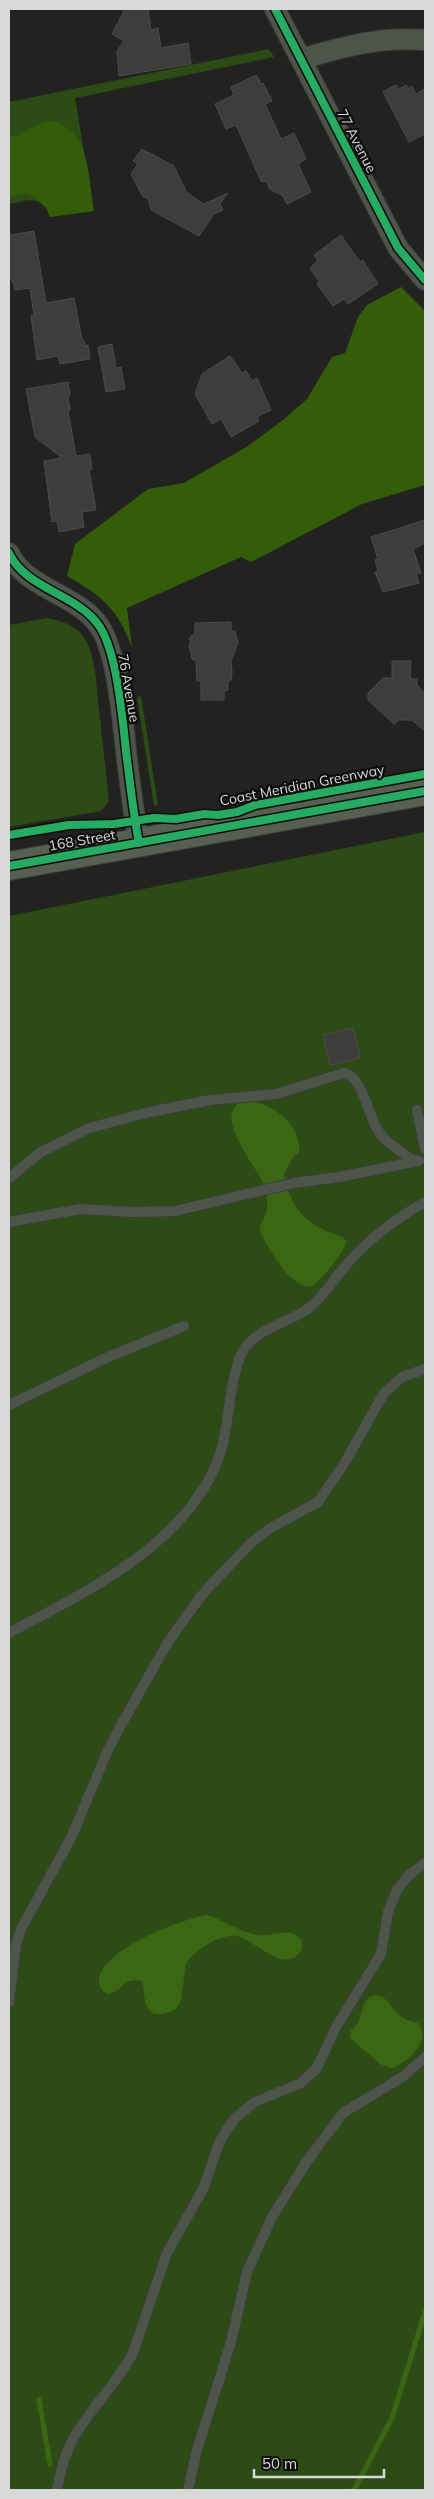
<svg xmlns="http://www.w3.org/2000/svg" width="434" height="2499" font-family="Mulish,sans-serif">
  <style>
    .green { fill: #2d4c15 }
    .forest { fill: #335d09 }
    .water { fill: #3b6714 }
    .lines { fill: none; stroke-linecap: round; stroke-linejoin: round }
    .stream { stroke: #3b6714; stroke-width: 5 }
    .building { fill: #3d3e3c; stroke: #4a4c4a }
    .lane-casing { stroke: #3c3d3b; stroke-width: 12 }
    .street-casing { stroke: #3c3d3b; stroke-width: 22 }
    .secondary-casing { stroke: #3c3d3b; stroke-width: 30 }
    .lane { stroke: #4d544a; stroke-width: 10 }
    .street { stroke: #4d544a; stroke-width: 20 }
    .secondary { stroke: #575e52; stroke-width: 28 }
    .cycleway-casing { stroke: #0c0d0b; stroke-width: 11 }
    .cycleway { stroke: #26ab63; stroke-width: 8 }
    .labels { text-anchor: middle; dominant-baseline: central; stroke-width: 4.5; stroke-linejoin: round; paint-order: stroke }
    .street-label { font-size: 14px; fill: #d9dad8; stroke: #0c0d0b }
  </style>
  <rect width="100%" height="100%" fill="#222321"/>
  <path class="green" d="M 269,49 L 274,57 L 75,98 L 94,211 L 50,217 C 42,194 28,200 9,204 L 9,102 Z
    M 46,618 C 60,620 76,625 85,639 C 97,659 96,687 99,709 C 102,740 106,770 109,801 L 101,811 L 9,827 L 9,625 Z
    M 141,696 L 158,805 L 154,806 L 137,697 Z
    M 425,832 L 425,2490 L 9,2490 L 9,916 Z"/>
  <path class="forest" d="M 48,121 C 91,126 88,177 94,211 L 50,217 L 46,207 L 28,193 L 9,197 L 9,135 L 18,137 L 33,127 Z
    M 401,287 L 425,311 L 425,485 L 362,504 L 251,562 L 241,557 L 127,608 L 132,648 C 118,609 102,596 67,576 L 75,544 L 148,489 L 184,483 L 248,446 L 283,420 L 307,399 L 332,357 L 345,353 L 358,317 L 367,305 Z"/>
  <path class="water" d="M 243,1101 C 270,1099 303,1125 299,1153 L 293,1157 L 284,1174 C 289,1202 299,1218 326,1231 C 333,1234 341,1235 347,1241 C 347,1248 320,1282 312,1286 C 291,1290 268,1248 260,1231 C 259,1224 264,1221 266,1213 C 268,1207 267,1197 266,1190 C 261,1170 209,1116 243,1101 Z
    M 207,1915 C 224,1920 241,1933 258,1935 C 274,1937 290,1925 302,1941 L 302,1949 C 286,1978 254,1938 236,1936 C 219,1934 196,1950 186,1963 L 181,2001 C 178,2008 174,2011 166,2013 C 141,2020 146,1994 142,1981 C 122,1977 123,1992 108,1994 C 102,1992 98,1987 99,1980 C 101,1950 181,1919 207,1915 Z
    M 375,1995 C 394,1997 390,2019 418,2023 C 432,2041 408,2062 392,2068 L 380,2064 L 350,2038 L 351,2030 C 366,2021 356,2001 375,1995 Z"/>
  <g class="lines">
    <path class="stream" d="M 39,2399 L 50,2464
      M 354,2490 L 392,2418 L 425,2312"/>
  </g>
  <path class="building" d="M 125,9 L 148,9 L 151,30 L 158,28 L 161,48 L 188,43 L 191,64 L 119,76 L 117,51 L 124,41 L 112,34 Z
    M 254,76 L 257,76 L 261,84 L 263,83 L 272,101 L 265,104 L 281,139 L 294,133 L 306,159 L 298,164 L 311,192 L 287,204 L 283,196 L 270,189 L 266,182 L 261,181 L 236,125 L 226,129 L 215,104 L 234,95 L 231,87 Z
    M 396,85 L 399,89 L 406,85 L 408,89 L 412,86 L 416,94 L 425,89 L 425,134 L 409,142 L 383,92 Z
    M 142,149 L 174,166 L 187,193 L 204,204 L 228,193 L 220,204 L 223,210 L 214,214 L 199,236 L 151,210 L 148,198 L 143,197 L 131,174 L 138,164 L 133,161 Z
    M 34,231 L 46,303 L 74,298 L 82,340 L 84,340 L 85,346 L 88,345 L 90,359 L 60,364 L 58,356 L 37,360 L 31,316 L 34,315 L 30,288 L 15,290 L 13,282 L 9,278 L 10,235 Z
    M 341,235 L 360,262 L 363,260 L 378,284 L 348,304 L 344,299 L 333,306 L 317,284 L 319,282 L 310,268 L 318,261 L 314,255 Z
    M 112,344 L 116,368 L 121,367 L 125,389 L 106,392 L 98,347 Z
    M 230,356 L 242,373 L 246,371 L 252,381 L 257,378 L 271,410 L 257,417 L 259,421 L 231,437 L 221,419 L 212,424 L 195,394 L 202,374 Z
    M 68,382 L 70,395 L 68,395 L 70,410 L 68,411 L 76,456 L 90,454 L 92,470 L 89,470 L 96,510 L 82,512 L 84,527 L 59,532 L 57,521 L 52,522 L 44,461 L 62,458 L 35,437 L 26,389 Z
    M 425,520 L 425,543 L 413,549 L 421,573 L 416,574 L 419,583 L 383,592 L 375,572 L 378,571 L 375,560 L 378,559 L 371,537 Z
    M 231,622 L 231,631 L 235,631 L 238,643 L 231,661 L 232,672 L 231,680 L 228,681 L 228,690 L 224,691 L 224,700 L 201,700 L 201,681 L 197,681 L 196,661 L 192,659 L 189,644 L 191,642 L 189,639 L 195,632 L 195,623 Z
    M 392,661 L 411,661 L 410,679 L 417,679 L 417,685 L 425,694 L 425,731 L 412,720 L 399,720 L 394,724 L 368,700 L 368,693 L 383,678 L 392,678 Z
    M 353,1028 L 360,1058 L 330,1065 L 323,1035 Z"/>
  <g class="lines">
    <g class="lane-casing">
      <path id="lane" d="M 417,1110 L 425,1149
        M 9,1178 L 41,1152 L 89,1128 L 150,1112 L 210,1100 L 276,1094 L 344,1073 C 363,1076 368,1117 379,1132 C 384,1140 391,1145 399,1150 C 406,1156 410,1160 419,1161
        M 9,1222 L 80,1209 L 133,1212 L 175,1211 L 294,1183 L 339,1177 L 418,1161
        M 9,1405 L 106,1358 L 184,1326
        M 9,1633 C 87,1591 189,1544 220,1454 C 230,1425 229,1370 245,1348 C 260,1327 289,1323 309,1308 C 324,1296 333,1280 346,1265 C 368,1240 395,1219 425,1202
        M 9,2002 L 16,1945 L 21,1929 L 72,1836 L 107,1752 L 121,1725 L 168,1642 L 190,1611 L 206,1590 L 252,1542 L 269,1529 L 318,1502 L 344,1464 L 384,1393 L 402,1377 L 425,1369
        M 57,2490 C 60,2473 65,2454 73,2439 C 90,2408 117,2384 133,2353 L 167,2253 L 204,2187 L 219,2143 L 226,2131 L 235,2118 L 255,2102 L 301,2083 L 317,2068 L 336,2027 L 381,1954 L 388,1912 L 397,1890 L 408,1876 L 425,1863
        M 188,2490 L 197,2450 L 231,2342 L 247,2272 L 272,2217 L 307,2161 L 343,2113 L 404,2076 L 425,2057"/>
    </g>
    <g class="street-casing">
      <path id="street" d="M 275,9 L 398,248 L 425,280
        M 301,59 C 343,47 381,36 425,40
        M 9,553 C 25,588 75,594 97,623 C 119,650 123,731 128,767 C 131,792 134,817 139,843"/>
    </g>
    <g class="secondary-casing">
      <path id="secondary" d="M 9,866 L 425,791"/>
    </g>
    <use href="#lane" class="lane"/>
    <use href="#street" class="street"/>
    <use href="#secondary" class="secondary"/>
    <g class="cycleway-casing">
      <path id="cycleway" d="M 275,9 L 398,248 L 425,280
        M 9,553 C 25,588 75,594 97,623 C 119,650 123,731 128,767 C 131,792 134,817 139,843
        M 9,835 L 69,825 L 114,824 L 154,818 L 176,819 L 204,814 L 218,815 L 237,812 L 255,805 L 425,774
        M 9,866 L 425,791"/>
    </g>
    <use href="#cycleway" class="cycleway"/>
  </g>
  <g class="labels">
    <g class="street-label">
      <text transform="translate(357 141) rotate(63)">77 Avenue</text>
      <text transform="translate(129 688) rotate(80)">76 Avenue</text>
      <text transform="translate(302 785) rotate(-11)">Coast Meridian Greenway</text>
      <text transform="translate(82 840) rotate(-10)">168 Street</text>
    </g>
  </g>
  <rect width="434" height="2499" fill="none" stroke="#d9dad8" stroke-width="20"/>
  <path d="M254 2469v8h130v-8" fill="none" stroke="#d9dad8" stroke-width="2.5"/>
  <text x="262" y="2469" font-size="15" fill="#d9dad8" stroke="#0c0d0b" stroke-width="4" paint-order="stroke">50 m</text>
</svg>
